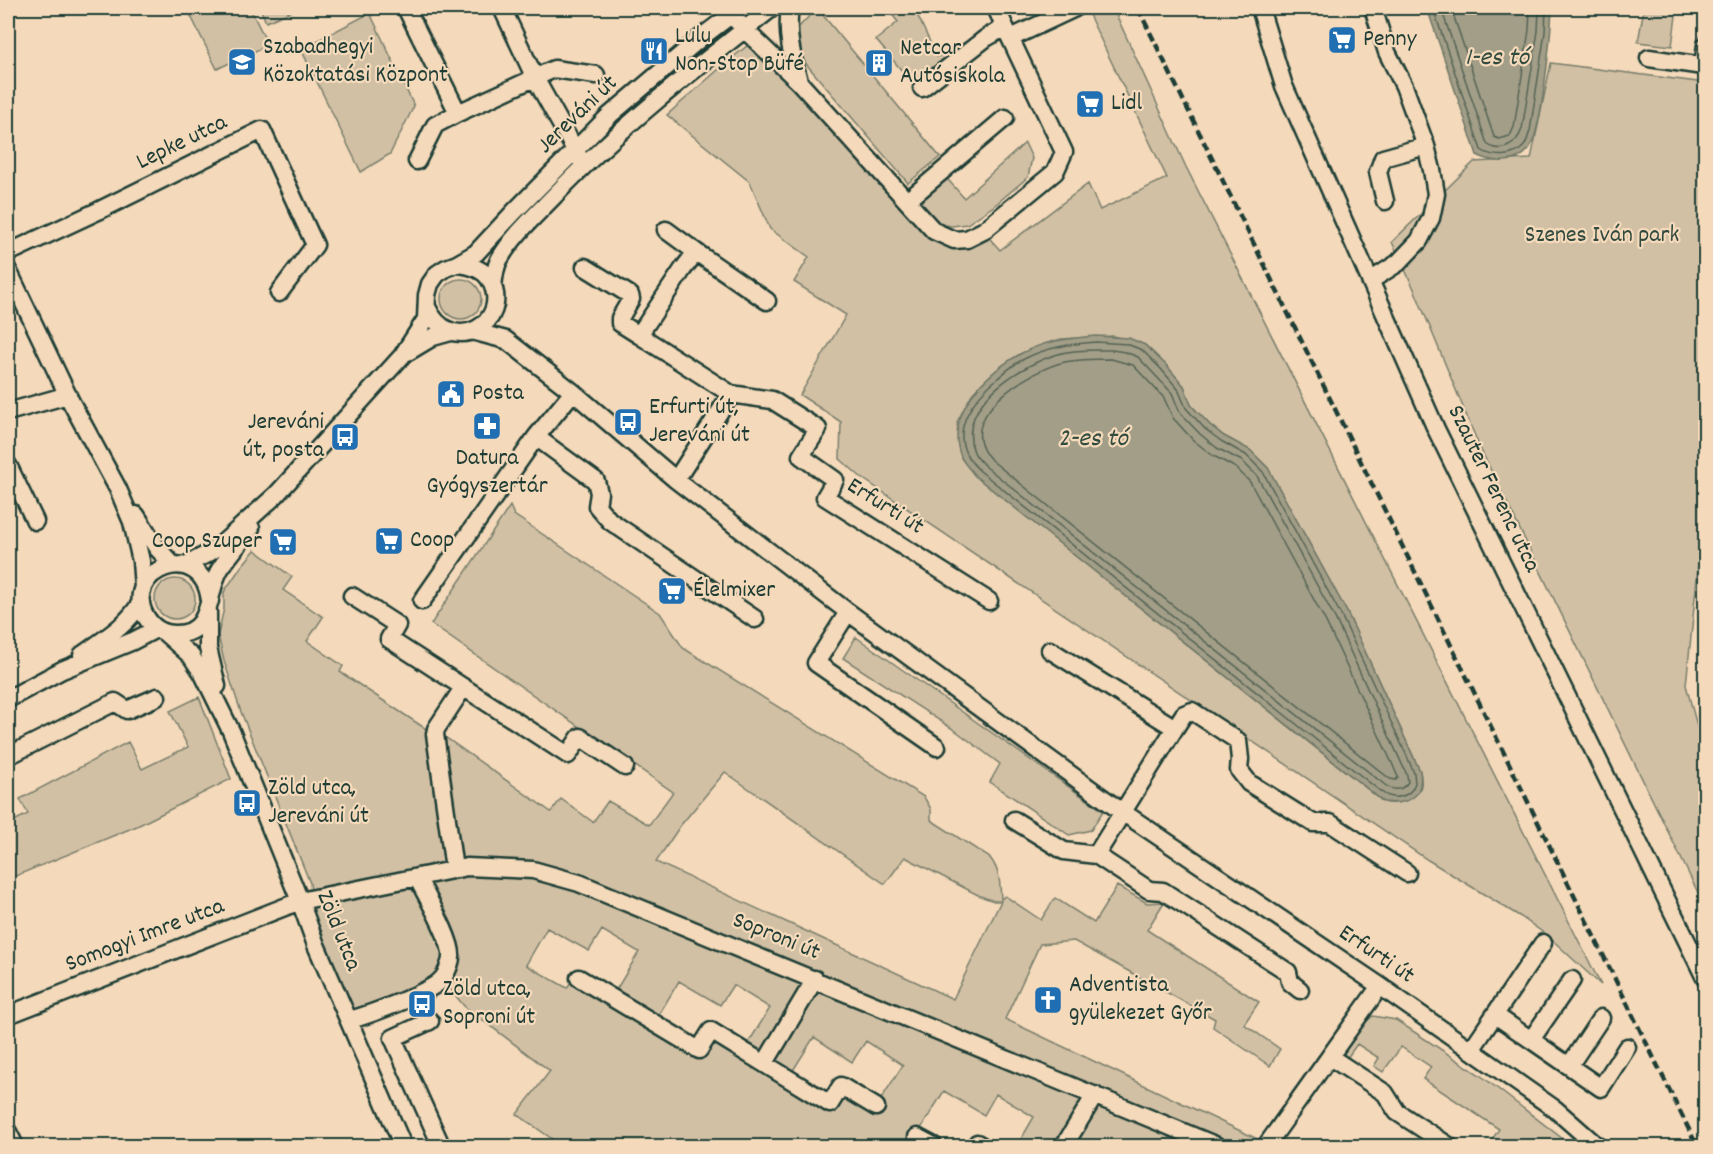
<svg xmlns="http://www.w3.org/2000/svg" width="1713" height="1154" font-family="Dekko,sans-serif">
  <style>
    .green { fill: #d2c0a4; stroke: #787e6c; stroke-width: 1.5; fill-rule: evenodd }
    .water { fill: #a39e87; stroke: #6e7766; stroke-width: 1.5 }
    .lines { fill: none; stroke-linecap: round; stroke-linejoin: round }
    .shore { stroke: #546455; stroke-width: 1.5 }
    .minor-casing { stroke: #1f3d34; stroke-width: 21 }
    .minor { stroke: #f4d9ba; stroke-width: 16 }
    .rail { stroke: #1f3d34; stroke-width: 4.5; stroke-dasharray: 9 4.5; stroke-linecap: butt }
    .labels { text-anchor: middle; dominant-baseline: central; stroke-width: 4.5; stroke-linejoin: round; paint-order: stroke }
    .poi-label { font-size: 24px; fill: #1f3d34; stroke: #f4d9ba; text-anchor: start }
    .street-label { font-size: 24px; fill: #1f3d34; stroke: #f4d9ba }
    .park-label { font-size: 24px; fill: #314a3f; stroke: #f4d9ba }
    .water-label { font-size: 26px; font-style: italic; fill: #334c40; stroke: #f4d9ba }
  </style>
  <rect width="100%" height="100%" fill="#f4d9ba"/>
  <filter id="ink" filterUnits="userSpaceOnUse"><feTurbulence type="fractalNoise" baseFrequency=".0167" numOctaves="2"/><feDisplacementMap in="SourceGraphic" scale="12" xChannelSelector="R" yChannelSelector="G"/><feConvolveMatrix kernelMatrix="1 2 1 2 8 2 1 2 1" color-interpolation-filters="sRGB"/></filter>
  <g filter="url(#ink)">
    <path class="green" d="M 187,8 L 250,8 L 268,45 L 217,69 Z
      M 260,8 L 299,8 L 266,22 Z
      M 817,8 L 940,157 L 908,183 L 807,65 L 796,49 L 795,31 Z
      M 887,8 L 914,8 L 937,57 L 971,39 L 973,43 L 914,85 L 876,40 L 898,22 Z
      M 1106,8 L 1113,8 L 1186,167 L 1601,985 L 1548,936 L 1521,917 L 1428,860 L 862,478 L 840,459 L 841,422 L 800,395 L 846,315 L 794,282 L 809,257 L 770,229 L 750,182 L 667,115 L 727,62 L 757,38 L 954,240 L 983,231 L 1000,250 L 1088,184 L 1100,210 L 1167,178 L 1089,15 ZM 1113,336 L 1145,345 L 1166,365 L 1184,386 L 1191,405 L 1210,425 L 1224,436 L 1250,450 L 1268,468 L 1347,612 L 1420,771 C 1421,776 1422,781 1421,786 C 1417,800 1396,806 1384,802 C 1381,801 1378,798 1376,796 L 975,476 L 961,458 L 957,422 L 972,394 L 982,383 L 1020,354 L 1044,344 L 1061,339 Z
      M 1644,8 L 1677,8 L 1672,46 L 1638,42 Z
      M 370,13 L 414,106 L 390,154 L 361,172 L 301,49 Z
      M 1551,63 L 1705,83 L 1706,490 L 1686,685 L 1705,756 L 1705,907 L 1480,448 L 1415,291 L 1392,242 L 1474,162 L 1531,159 Z
      M 1025,143 L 1032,158 L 1028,177 L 995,205 L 967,224 L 952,226 L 937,224 L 914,199 L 943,174 L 964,198 Z
      M441 299a20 20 0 1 1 40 0a20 20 0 1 1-40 0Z
      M 510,506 L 514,515 L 660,613 L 683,648 L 924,797 L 931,809 L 931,820 L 990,858 C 1000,870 1000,884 1001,899 L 1005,896 L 1041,920 L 1055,898 L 1094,923 L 1117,886 L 1147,903 L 1164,902 L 1147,930 L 1259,1002 L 1244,1024 L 1280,1049 L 1270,1066 L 1213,1027 L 1215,1019 L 1074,941 L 1040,944 L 1005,1019 L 1268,1144 L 1266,1146 L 1017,1146 L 1034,1117 L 996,1094 L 984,1115 L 944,1091 L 920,1130 L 934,1146 L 562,1146 L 517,1114 L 550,1071 L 464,1006 L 442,979 L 350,1020 L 316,945 L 310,883 L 241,712 L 224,661 L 218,635 L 224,608 L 224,592 L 241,567 L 255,550 L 292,577 L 283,590 L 323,617 L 307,641 L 343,666 L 340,672 L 426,729 L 435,734 L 442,735 L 551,812 L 561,799 L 593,822 L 608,801 L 649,825 L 673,792 L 431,624 ZM 725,772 L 885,884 L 905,857 L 980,896 L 994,901 L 1001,901 L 953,999 L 656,862 L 680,826 ZM 547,928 L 589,951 L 602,930 L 639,952 L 616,990 L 658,1016 L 679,981 L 720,1005 L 733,985 L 770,1008 L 747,1045 L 792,1072 L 814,1037 L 852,1062 L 866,1041 L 903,1065 L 876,1107 L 841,1086 L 830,1104 L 711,1031 L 699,1050 L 575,975 L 567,988 L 526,965 Z
      M155 599a20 20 0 1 1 40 0a20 20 0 1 1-40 0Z
      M 856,637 L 1103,811 L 1091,830 L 1069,835 L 990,782 L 1000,764 L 956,731 L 843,658 Z
      M 199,697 L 231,779 L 137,826 L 8,879 L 8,824 L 28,814 L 20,799 L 128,742 L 142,769 L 188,747 L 170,711 Z
      M 1373,1016 L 1396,1020 L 1480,1075 L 1572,1146 L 1488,1146 L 1499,1129 L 1423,1079 L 1431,1067 L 1401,1047 L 1383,1072 L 1374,1066 L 1379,1058 L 1357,1044 L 1347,1058 L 1343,1053 L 1360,1027 Z"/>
    <path class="water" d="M 1427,8 L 1552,8 C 1551,32 1542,135 1528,150 C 1516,165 1493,163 1477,155 Z
      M 1096,336 L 1129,338 L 1145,345 L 1166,365 L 1184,386 L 1191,405 L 1210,425 L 1224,436 L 1250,450 L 1268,468 L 1347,612 L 1420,771 C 1424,798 1408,805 1384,802 L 975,476 C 971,470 964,464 961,457 C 944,414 985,374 1020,354 C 1043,341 1070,338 1096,336 Z"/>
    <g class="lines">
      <path class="shore" d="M 1433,8 L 1481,150 C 1493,158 1514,158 1524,146 C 1527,142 1528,136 1530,131 L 1545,32 L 1546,8
        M 1441,8 L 1487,144 C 1502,155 1517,144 1522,129 L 1538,31 L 1539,8
        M 1451,8 L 1494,137 L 1499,139 L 1510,136 L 1514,127 L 1529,30 L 1530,8
        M 1096,342 L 1127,344 L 1142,350 L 1161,369 L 1178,389 L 1186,408 L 1205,429 L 1221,441 L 1246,455 L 1263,472 L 1341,615 L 1406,754 L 1414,773 L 1415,783 C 1410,799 1392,801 1380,791 L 980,471 C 976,467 971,462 968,457 C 950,427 976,396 998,378 C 1006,371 1015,363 1024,359 C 1047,347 1071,344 1096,342 Z
        M 1112,350 L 1125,352 L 1138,357 L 1172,393 L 1180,413 L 1200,434 L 1217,448 L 1242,461 L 1257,476 L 1335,618 L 1407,775 L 1408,782 C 1402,791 1393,791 1385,785 L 985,466 C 981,462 976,457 974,452 C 954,404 1025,362 1062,353 C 1077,349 1096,350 1112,350 Z
        M 1111,359 L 1133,365 L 1164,398 L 1173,418 L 1193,440 L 1212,455 L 1236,468 L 1250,482 L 1326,622 L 1391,761 L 1398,777 L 1396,780 L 1390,779 L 991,460 C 989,456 984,453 983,449 C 963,410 1035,368 1065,362 C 1080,359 1096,359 1111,359 Z"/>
      <g class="minor-casing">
        <path id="minor" d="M 406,8 L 458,113 L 554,69 L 596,75
          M 502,8 L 535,78 L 579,157
          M 726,8 L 744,29 L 799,82 L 934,231 L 954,240 L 967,239 L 983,231 L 1055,172 L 1064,152 L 996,8
          M 790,8 C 786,34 792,56 799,81
          M 1260,8 L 1284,86 L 1436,429 L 1706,980
          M 1011,38 L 1075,8
          M 1706,45 L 1703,66 L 1706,67
          M 1649,58 L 1703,66
          M 922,88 L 986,38 L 1005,27
          M 417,161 L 435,125 L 458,113
          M 907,201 L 1005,118
          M 1385,201 L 1378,172 L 1383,158 L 1426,146
          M 666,230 L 696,252
          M 8,253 L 98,211 L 262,130 L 315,245 L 279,293
          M 585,267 L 630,295 L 631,299 L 620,318 L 620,323 L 639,335
          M 8,270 L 71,402 L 118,489 L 132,522 L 141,561 L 143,588
          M 1370,281 L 1398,263 L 1419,241 L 1431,218 L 1436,194 L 1432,170 L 1426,146 L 1404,86 L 1387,52 L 1373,8
          M 493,287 C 494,277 495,268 499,260 C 513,235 537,214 556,194 C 622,125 697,67 772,8
          M 427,307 C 451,360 514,322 490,280 C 483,268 470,265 457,264
          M 472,331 L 506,340 L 573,392 L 676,480 L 848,612 L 1118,809 L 1380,986 L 1555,1109 L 1597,1146
          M 408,352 L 433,337 L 451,332
          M 573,392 L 536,437 L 596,481 L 599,493 L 597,506 L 610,521 L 755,619
          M 731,394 L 772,400 L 818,429 L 801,456 L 835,480 L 825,497 L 989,601
          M 8,412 L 68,395
          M 8,465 L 35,521
          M 676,480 L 731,394 L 639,335 L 683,269 L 696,252 L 767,301
          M 136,515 L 157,548 L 173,565
          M 184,566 L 209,553 L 223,543 L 276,495 L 402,356 L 426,319 L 427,295 L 430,284 L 437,274 L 446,268 L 457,264 L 476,253 L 515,211 L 610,115 L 703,36 L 740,8
          M 352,596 L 397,625 L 389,639 L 568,755 L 580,737 L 625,767
          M 210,601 C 203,537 119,570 146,617 C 152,627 163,634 176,634 C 214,634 206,592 220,569 C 229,555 241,542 251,528
          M 422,601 L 536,437
          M 208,611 L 208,648 L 217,686
          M 848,612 L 816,663 L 937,747
          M 165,633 L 191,656 L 203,674 L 231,731 L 300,901 L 316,945 L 403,1146
          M 1050,650 L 1175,728 L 1096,855 L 1149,890 L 1163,891 L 1288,972 L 1290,982 L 1300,990
          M 82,655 C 104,639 127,626 141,602
          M 8,699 L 62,670 L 133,641 L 156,629
          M 1175,728 L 1184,714 L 1192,711 L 1238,741 L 1240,759 L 1239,770 L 1249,783 L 1313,823 L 1330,823 L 1407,873
          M 8,756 L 115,702 L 127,710 L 157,697
          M 1014,820 L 1064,851 L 1096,855
          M 454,869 L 435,734 L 436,729 L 463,688
          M 579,978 L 699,1050 L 711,1031 L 830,1104 L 841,1086 L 876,1107
          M 8,1015 L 300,901 L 467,867 L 533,870 L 579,883 L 1217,1146
          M 1495,1015 L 1601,1088 L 1627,1047
          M 350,1020 C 368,1015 432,992 442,979 C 446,975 451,962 451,957 C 453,940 425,894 417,877
          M 430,1021 L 393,1038 L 440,1143 L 436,1146
          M 1531,1040 L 1572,980
          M 1471,1050 L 1543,943
          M 1330,1057 L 1385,1093 L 1397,1112 L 1449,1146
          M 765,1063 L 815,979
          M 1569,1066 L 1601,1018
          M 8,1132 L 15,1146
          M 917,1137 L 934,1146
          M 975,1146 L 977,1143 L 982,1146
          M 1064,1146 L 1095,1095
          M 1266,1146 L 1380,986"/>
      </g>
      <use href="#minor" class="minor"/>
      <path class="rail" d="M 1138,8 L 1697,1146"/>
    </g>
  </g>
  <defs>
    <g id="supermarket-square" transform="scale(1.5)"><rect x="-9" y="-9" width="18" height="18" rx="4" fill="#1f6fb2" stroke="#f4d9ba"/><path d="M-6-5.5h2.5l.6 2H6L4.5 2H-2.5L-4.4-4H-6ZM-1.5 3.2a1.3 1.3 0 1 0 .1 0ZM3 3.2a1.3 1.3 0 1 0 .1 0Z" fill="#fff"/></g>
    <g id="restaurant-square" transform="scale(1.5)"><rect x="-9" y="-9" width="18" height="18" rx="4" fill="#1f6fb2" stroke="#f4d9ba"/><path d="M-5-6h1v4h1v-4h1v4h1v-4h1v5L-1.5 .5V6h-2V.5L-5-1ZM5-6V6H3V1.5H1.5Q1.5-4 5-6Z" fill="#fff"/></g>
    <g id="school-square" transform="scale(1.5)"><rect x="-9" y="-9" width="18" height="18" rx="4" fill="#1f6fb2" stroke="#f4d9ba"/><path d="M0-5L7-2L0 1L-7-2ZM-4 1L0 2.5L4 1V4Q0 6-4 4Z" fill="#fff"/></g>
    <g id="building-square" transform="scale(1.5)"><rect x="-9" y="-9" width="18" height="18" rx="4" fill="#1f6fb2" stroke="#f4d9ba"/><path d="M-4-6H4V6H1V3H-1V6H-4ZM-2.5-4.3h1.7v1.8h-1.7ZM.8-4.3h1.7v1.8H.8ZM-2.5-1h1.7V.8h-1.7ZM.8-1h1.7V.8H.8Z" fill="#fff"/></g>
    <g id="civic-square" transform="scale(1.5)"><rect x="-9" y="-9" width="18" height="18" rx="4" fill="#1f6fb2" stroke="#f4d9ba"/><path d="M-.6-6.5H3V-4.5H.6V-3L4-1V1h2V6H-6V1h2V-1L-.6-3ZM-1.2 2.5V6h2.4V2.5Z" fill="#fff"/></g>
    <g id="bus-square" transform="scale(1.5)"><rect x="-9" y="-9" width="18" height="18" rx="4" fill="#1f6fb2" stroke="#f4d9ba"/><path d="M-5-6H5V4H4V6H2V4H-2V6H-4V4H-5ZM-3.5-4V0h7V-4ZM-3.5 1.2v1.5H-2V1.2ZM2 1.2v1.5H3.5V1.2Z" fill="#fff"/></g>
    <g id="pharmacy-square" transform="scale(1.5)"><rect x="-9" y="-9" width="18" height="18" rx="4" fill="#1f6fb2" stroke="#f4d9ba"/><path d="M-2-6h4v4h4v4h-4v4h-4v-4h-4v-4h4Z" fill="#fff"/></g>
    <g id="church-square" transform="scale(1.5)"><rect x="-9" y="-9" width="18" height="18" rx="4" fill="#1f6fb2" stroke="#f4d9ba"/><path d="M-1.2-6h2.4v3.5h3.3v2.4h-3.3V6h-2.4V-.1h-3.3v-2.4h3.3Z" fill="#fff"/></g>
  </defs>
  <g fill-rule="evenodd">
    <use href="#supermarket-square" x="1342" y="40"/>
    <use href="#restaurant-square" x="654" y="51"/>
    <use href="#school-square" x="242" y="62"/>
    <use href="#building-square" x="879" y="63"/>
    <use href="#supermarket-square" x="1090" y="104"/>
    <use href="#civic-square" x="451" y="394"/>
    <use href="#bus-square" x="628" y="422"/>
    <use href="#pharmacy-square" x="487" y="426"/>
    <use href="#bus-square" x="345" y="437"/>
    <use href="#supermarket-square" x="389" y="541"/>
    <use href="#supermarket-square" x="283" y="542"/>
    <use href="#supermarket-square" x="672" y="591"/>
    <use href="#bus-square" x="247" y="803"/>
    <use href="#church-square" x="1048" y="1000"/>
    <use href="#bus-square" x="422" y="1004"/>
  </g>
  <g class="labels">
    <g class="poi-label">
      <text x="675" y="37">Lulu<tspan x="675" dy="28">Non-Stop Büfé</tspan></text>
      <text x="1363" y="40">Penny</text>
      <text x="263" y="48">Szabadhegyi<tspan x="263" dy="28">Közoktatási Központ</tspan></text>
      <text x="900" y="49">Netcar<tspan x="900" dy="28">Autósiskola</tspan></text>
      <text x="1111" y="104">Lidl</text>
      <text x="472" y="394">Posta</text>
      <text x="649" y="408">Erfurti út,<tspan x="649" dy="28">Jereváni út</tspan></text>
      <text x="324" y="423" text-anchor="end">Jereváni<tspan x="324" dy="28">út, posta</tspan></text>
      <text x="487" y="459" text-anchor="middle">Datura<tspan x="487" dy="28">Gyógyszertár</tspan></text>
      <text x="410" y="541">Coop</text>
      <text x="262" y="542" text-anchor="end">Coop Szuper</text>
      <text x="693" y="591">Élelmixer</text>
      <text x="268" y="789">Zöld utca,<tspan x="268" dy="28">Jereváni út</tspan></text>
      <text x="1069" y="986">Adventista<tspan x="1069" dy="28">gyülekezet Győr</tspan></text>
      <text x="443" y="990">Zöld utca,<tspan x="443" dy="28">Soproni út</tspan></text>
    </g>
    <g class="street-label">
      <text transform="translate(578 115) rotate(-44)">Jereváni út</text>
      <text transform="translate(182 143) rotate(-26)">Lepke utca</text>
      <text transform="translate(1493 489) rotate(64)">Szauter Ferenc utca</text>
      <text transform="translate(885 507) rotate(32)">Erfurti út</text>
      <text transform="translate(338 931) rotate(68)">Zöld utca</text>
      <text transform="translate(145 936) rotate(-21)">Somogyi Imre utca</text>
      <text transform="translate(776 937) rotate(22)">Soproni út</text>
      <text transform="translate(1376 955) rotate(34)">Erfurti út</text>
    </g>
    <g class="park-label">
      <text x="1602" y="236">Szenes Iván park</text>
    </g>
    <g class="water-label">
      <text x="1497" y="58">1-es tó</text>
      <text x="1093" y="439">2-es tó</text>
    </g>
  </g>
  <rect width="1713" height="1154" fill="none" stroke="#f4d9ba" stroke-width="30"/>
  <rect x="15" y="15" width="1683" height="1124" fill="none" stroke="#1f3d34" stroke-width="2" filter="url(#ink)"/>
</svg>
